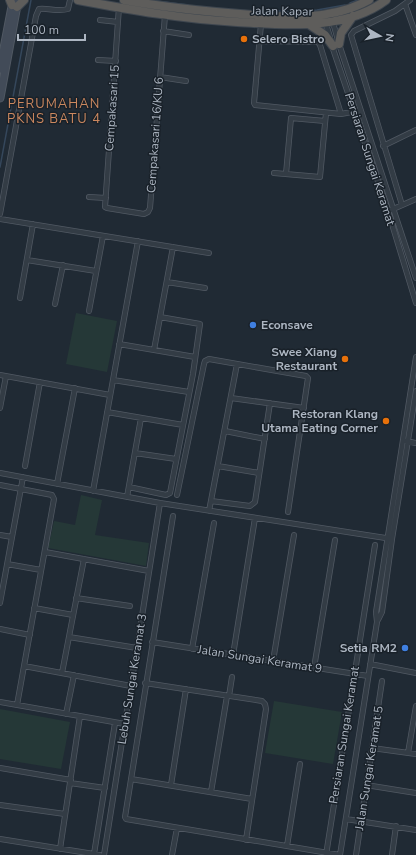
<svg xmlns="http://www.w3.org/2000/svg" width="416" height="855" font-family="'Nunito Sans',sans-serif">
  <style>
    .green { fill: #253837 }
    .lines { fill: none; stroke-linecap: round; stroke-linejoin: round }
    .stream { stroke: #35475b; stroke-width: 1.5 }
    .minor-casing { stroke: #515963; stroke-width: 6 }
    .secondary-casing { stroke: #515963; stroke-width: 9 }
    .trunk-casing { stroke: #3e464f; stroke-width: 10 }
    .minor { stroke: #333c45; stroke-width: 4.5 }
    .secondary { stroke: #424b58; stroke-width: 7 }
    .trunk { stroke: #5e5d5b; stroke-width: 8 }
    .food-dot { fill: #e8710a; stroke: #192129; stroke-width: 1.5 }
    .shop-dot { fill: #3f7fe0; stroke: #192129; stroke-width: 1.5 }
    .labels { text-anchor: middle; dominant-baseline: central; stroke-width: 3; stroke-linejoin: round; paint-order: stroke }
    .street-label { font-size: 12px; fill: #adb6c2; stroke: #192129 }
    .poi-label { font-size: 12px; font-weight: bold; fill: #adb6c2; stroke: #192129; text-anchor: end }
    .neighbourhood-label { font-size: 13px; letter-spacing: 1px; fill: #cc885f; stroke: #192129 }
  </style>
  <rect width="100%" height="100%" fill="#202a34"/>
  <path class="green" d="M 76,313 L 117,321 L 107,372 L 66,364 Z
    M 81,495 L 102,500 L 95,535 L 149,543 L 146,566 L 48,548 L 54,521 L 75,525 Z
    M 274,701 L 342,712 L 333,764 L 265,753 Z
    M 0,709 L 70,722 L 61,769 L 0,759 Z"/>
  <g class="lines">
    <path class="stream" d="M 156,1 L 188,5
      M 350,3 L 358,0
      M 255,11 L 280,11
      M 284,12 L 317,10 L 345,5
      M 0,167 L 31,0"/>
    <g class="minor-casing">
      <path id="minor" d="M 405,4 L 416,35
        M 119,7 L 105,207 L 107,208 L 144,214 L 148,212 L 150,208 L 165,15
        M 332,19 L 339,44 L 416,278
        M 100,20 L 118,22
        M 325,21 L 330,37
        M 261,24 L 254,103 L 255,105 L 341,114 L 357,111
        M 163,31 L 189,35
        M 260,41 L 318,42 L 320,45 L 341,114
        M 332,46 L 388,211 L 416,303
        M 98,60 L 116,61
        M 160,77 L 186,81
        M 383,146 L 416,130
        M 274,173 L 320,177 L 326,113
        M 286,174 L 291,118 L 325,121
        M 89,197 L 106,198
        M 402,205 L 351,35 L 354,31 L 395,11 L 410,0
        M 391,210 L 416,199
        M 0,214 L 36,16 L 39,9 C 49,8 58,12 68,9 L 70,0
        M 0,219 L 209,253
        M 27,260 L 96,271
        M 167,282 L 205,288
        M 20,298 L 33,224
        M 55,304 L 63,265
        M 89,311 L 103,236
        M 119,344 L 195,357
        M 154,350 L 173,247
        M 0,375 L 110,395
        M 113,380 L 189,392
        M 231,398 L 304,408
        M 0,408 L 6,376
        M 107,412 L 183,425
        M 225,431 L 265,439
        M 406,441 L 416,443
        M 135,453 L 176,459
        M 25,466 L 40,382
        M 218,466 L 259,473
        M 0,473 L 160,503 L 392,539
        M 57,484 L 75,388
        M 0,485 L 52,495 L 54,499 L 17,705
        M 129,487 L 166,495 L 170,493 L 193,374 L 200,324 L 160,317
        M 93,491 L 138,241
        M 177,495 L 204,364 L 205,361 L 209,359 L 306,376 L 308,378 L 288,512
        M 127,497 L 141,418
        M 211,501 L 250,506 L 255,502 L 270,403
        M 209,511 L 237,364
        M 173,516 L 125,817 L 126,819 L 340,855
        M 0,535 L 12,537
        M 45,552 L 149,571
        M 7,564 L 41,570
        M 76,598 L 130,606
        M 0,603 L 23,477
        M 34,608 L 73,615
        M 378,620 L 382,612 L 392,539 L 416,391
        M 0,629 L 30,635
        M 69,637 L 137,648
        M 152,642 L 368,676
        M 192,649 L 214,523
        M 233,655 L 255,518
        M 273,661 L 294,535
        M 370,664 L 416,673
        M 24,666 L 131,686
        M 314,668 L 335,540
        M 62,673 L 84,559
        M 145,683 L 262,701 L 265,704 L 266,709 L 246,840
        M 229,696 L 232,677
        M 0,702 L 125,724
        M 66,714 L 74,675
        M 372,748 L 416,754
        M 408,753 L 416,706
        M 0,768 L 71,780
        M 131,779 L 252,799
        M 70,783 L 105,788
        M 171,785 L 186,689
        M 366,785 L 416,793
        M 211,792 L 227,696
        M 0,805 L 65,814
        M 346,819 L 416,830
        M 0,839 L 100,855
        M 287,846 L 300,764
        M 60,849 L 80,716
        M 94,854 L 115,723
        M 104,855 L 160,503
        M 172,855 L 177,828
        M 326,855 L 375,545
        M 340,855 L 377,622 L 376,612 L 416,357
        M 356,855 L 382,681
        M 392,855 L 396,826"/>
    </g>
    <g class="secondary-casing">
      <path id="secondary" d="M 0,69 L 13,1
        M 0,98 L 18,0"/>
    </g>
    <g class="trunk-casing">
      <path id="trunk" d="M 10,0 L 12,5
        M 78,0 C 131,10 183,19 237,22 C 285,25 345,31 386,0
        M 124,0 C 163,7 201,11 240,14 C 284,17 329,22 369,0
        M 17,7 L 24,0
        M 310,25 L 325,35 L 333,46
        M 339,44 L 341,33 L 353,16"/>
    </g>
    <use href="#minor" class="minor"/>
    <use href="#secondary" class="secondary"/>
    <use href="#trunk" class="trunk"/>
  </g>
  <g class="food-dot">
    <circle cx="244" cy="39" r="4"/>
    <circle cx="345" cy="359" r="4"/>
    <circle cx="386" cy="421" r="4"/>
  </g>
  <g class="shop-dot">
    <circle cx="253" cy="325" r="4"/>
    <circle cx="405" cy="648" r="4"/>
  </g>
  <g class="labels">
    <g class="street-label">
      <text transform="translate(282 11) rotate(1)">Jalan Kapar</text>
      <text transform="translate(112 108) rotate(-86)">Cempakasari 15</text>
      <text transform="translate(155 135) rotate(-86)">Cempakasari 16/KU 6</text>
      <text transform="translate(370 159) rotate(72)">Persiaran Sungai Keramat</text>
      <text transform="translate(260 659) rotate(9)">Jalan Sungai Keramat 9</text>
      <text transform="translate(132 679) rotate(-81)">Lebuh Sungai Keramat 3</text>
      <text transform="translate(344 735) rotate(-81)">Persiaran Sungai Keramat</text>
      <text transform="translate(369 768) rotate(-81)">Jalan Sungai Keramat 5</text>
    </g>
    <g class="poi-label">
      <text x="252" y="39" text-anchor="start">Selero Bistro</text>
      <text x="261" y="325" text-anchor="start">Econsave</text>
      <text x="337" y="352">Swee Xiang<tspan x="337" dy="14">Restaurant</tspan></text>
      <text x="378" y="414">Restoran Klang<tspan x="378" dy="14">Utama Eating Corner</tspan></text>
      <text x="397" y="648">Setia RM2</text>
    </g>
    <g class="neighbourhood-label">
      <text x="54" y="104">PERUMAHAN<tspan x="54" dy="15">PKNS BATU 4</tspan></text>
    </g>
  </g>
  <g transform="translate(380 36) rotate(99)" stroke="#192129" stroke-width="3" paint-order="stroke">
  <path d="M0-3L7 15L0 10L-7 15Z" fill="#adb6c2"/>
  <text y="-6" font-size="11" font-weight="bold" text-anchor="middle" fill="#adb6c2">N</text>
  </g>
  <path d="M18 34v6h67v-6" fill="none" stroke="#adb6c2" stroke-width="2"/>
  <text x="24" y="34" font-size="12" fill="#adb6c2" stroke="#192129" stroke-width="3" paint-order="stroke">100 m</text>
</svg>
